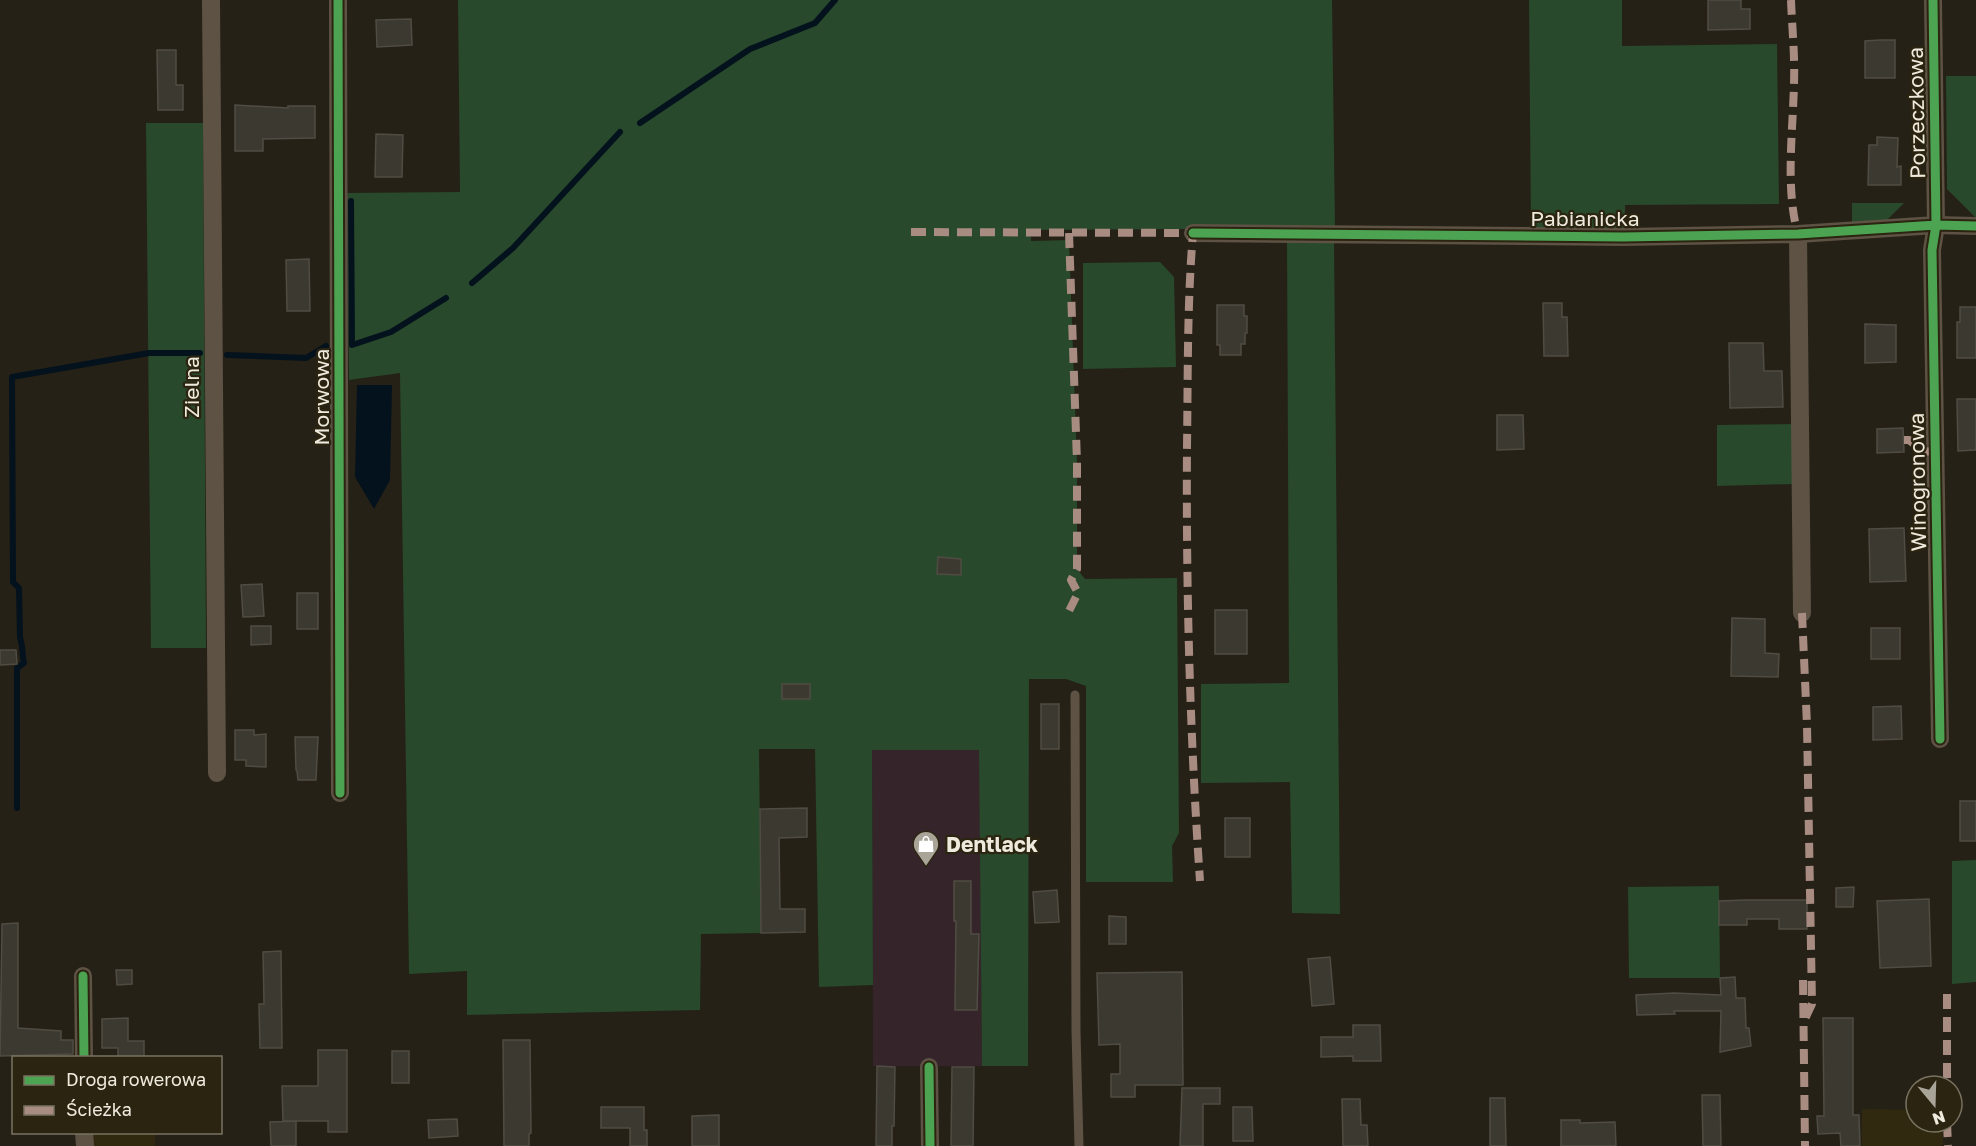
<svg xmlns="http://www.w3.org/2000/svg" width="1976" height="1146" font-family="'Golos Text',sans-serif">
  <style>
    .built { fill: #31290f }
    .industrial { fill: #35252b }
    .green { fill: #28492b }
    .water { fill: #04121d }
    .lines { fill: none; stroke-linecap: round; stroke-linejoin: round }
    .stream { stroke: #04121d; stroke-width: 6 }
    .building { fill: #3c3930; stroke: #504c43; stroke-width: 1.5 }
    .service { stroke: #5d5244; stroke-width: 9 }
    .minor { stroke: #5d5244; stroke-width: 18 }
    .quiet { stroke: #a88b81; stroke-width: 8; stroke-dasharray: 15 8; stroke-linecap: butt }
    .cycleway-casing { stroke: #2b2410; stroke-width: 13 }
    .cycleway { stroke: #4ca352; stroke-width: 9 }
    .labels { text-anchor: middle; dominant-baseline: central; stroke-width: 4.5; stroke-linejoin: round; paint-order: stroke }
    .street-label { font-size: 21px; fill: #eeeadd; stroke: #2b2410 }
    .poi-label { font-size: 21px; font-weight: bold; fill: #eeeadd; stroke: #2b2410; text-anchor: start }
  </style>
  <rect width="100%" height="100%" fill="#252116"/>
  <path class="built" d="M 1862,1109 L 1916,1110 L 1916,1122 L 1943,1122 L 1943,1146 L 1862,1146 Z
    M 93,1133 L 155,1133 L 155,1146 L 93,1146 Z"/>
  <path class="industrial" d="M 872,750 L 980,750 L 982,1066 L 873,1066 Z"/>
  <path class="green" d="M 458,0 L 1332,0 L 1335,228 L 1031,230 L 1031,241 L 1069,240 L 1077,462 L 1077,569 L 1085,579 L 1177,578 L 1179,833 L 1172,846 L 1173,882 L 1086,882 L 1086,686 L 1066,679 L 1029,679 L 1028,1066 L 982,1066 L 979,750 L 872,750 L 873,985 L 819,987 L 815,749 L 759,749 L 761,933 L 701,934 L 700,1010 L 467,1015 L 467,971 L 409,974 L 400,373 L 349,380 L 347,193 L 460,192 Z
    M 1529,0 L 1622,0 L 1622,46 L 1777,44 L 1779,204 L 1625,205 L 1625,232 L 1531,230 Z
    M 1946,76 L 1976,76 L 1976,218 L 1947,189 Z
    M 146,123 L 203,123 L 206,648 L 151,648 Z
    M 1852,203 L 1904,203 L 1884,223 L 1852,224 Z
    M 1287,238 L 1334,239 L 1340,914 L 1292,913 L 1290,782 L 1201,783 L 1201,684 L 1289,683 Z
    M 1160,262 L 1174,277 L 1176,367 L 1083,369 L 1083,263 Z
    M 1794,424 L 1793,484 L 1717,486 L 1717,425 Z
    M 1976,860 L 1976,982 L 1952,984 L 1952,861 Z
    M 1719,886 L 1720,978 L 1629,978 L 1628,887 Z"/>
  <path class="water" d="M 357,385 L 392,385 L 390,480 L 374,509 L 355,477 Z"/>
  <g class="lines">
    <path class="stream" d="M 640,123 L 750,49 L 815,23 L 835,0
      M 351,201 L 352,345 L 391,332 L 446,298
      M 472,283 L 513,248 L 620,132
      M 227,355 L 306,358 L 326,346
      M 17,808 L 17,668 L 24,663 C 22,655 23,645 20,638 L 19,588 L 13,582 L 12,377 L 149,353 L 200,353"/>
  </g>
  <path class="building" d="M 1708,0 L 1741,0 L 1741,9 L 1750,9 L 1750,29 L 1708,30 Z
    M 411,19 L 412,45 L 377,47 L 376,20 Z
    M 1880,40 L 1895,40 L 1895,78 L 1865,78 L 1865,41 Z
    M 157,50 L 176,50 L 176,85 L 183,85 L 183,110 L 158,110 Z
    M 235,105 L 288,108 L 288,106 L 315,106 L 315,138 L 263,139 L 263,151 L 235,151 Z
    M 376,134 L 403,135 L 402,177 L 375,177 Z
    M 1877,137 L 1898,138 L 1897,167 L 1901,166 L 1901,185 L 1868,185 L 1869,145 L 1877,145 Z
    M 309,259 L 310,311 L 287,311 L 286,260 Z
    M 1543,303 L 1562,303 L 1562,317 L 1567,317 L 1568,356 L 1544,356 Z
    M 1217,305 L 1244,305 L 1244,316 L 1247,316 L 1247,333 L 1245,333 L 1245,344 L 1241,344 L 1241,355 L 1220,355 L 1220,345 L 1217,345 Z
    M 1960,307 L 1976,307 L 1976,358 L 1957,358 L 1957,322 L 1960,322 Z
    M 1865,324 L 1896,325 L 1896,362 L 1865,363 Z
    M 1729,343 L 1763,343 L 1764,371 L 1782,371 L 1783,407 L 1730,408 Z
    M 1957,399 L 1976,399 L 1976,450 L 1958,451 Z
    M 1497,415 L 1523,415 L 1524,449 L 1497,450 Z
    M 1903,428 L 1904,452 L 1877,453 L 1877,429 Z
    M 1904,528 L 1906,581 L 1870,582 L 1869,529 Z
    M 938,557 L 961,559 L 961,575 L 937,574 Z
    M 262,584 L 264,616 L 243,617 L 241,585 Z
    M 297,593 L 318,593 L 318,629 L 297,629 Z
    M 1215,610 L 1247,610 L 1247,654 L 1215,654 Z
    M 1732,618 L 1765,619 L 1765,653 L 1779,654 L 1778,677 L 1731,676 Z
    M 251,626 L 271,626 L 271,644 L 251,645 Z
    M 1871,628 L 1900,628 L 1900,659 L 1871,659 Z
    M 0,650 L 16,650 L 17,664 L 0,665 Z
    M 782,684 L 810,684 L 810,699 L 782,699 Z
    M 1041,704 L 1059,704 L 1059,749 L 1041,749 Z
    M 1901,706 L 1902,739 L 1873,740 L 1873,707 Z
    M 235,730 L 254,730 L 254,735 L 266,734 L 266,767 L 246,766 L 246,760 L 235,760 Z
    M 295,737 L 318,737 L 316,780 L 298,780 L 297,771 L 296,770 Z
    M 1960,801 L 1976,801 L 1976,841 L 1960,841 Z
    M 807,808 L 807,837 L 779,838 L 780,909 L 805,909 L 805,932 L 761,933 L 760,809 Z
    M 1225,818 L 1250,818 L 1250,857 L 1225,857 Z
    M 954,881 L 971,881 L 971,934 L 979,934 L 977,1010 L 955,1010 L 956,921 L 954,921 Z
    M 1854,887 L 1853,907 L 1836,907 L 1836,888 Z
    M 1057,890 L 1059,922 L 1035,923 L 1033,892 Z
    M 1929,899 L 1931,966 L 1880,968 L 1877,901 Z
    M 1746,900 L 1807,900 L 1807,929 L 1779,929 L 1779,919 L 1747,919 L 1747,925 L 1719,925 L 1719,901 Z
    M 1109,916 L 1126,917 L 1126,944 L 1109,944 Z
    M 18,923 L 18,1028 L 61,1031 L 61,1040 L 73,1040 L 73,1054 L 0,1056 L 2,924 Z
    M 281,951 L 282,1048 L 260,1048 L 259,1004 L 264,1004 L 263,952 Z
    M 1330,957 L 1334,1004 L 1312,1006 L 1308,959 Z
    M 116,970 L 132,970 L 132,984 L 117,985 Z
    M 1182,972 L 1183,1085 L 1135,1085 L 1135,1097 L 1111,1097 L 1111,1074 L 1120,1074 L 1120,1044 L 1099,1045 L 1097,973 Z
    M 1735,977 L 1736,998 L 1745,998 L 1746,1028 L 1749,1028 L 1751,1046 L 1720,1052 L 1721,1011 L 1674,1011 L 1675,1014 L 1637,1015 L 1636,995 L 1674,993 L 1721,995 L 1720,978 Z
    M 128,1018 L 128,1041 L 144,1041 L 144,1058 L 118,1058 L 118,1048 L 102,1048 L 102,1019 Z
    M 1823,1018 L 1853,1018 L 1853,1115 L 1859,1115 L 1860,1146 L 1841,1146 L 1840,1133 L 1818,1134 L 1817,1116 L 1824,1116 Z
    M 1353,1025 L 1380,1025 L 1381,1061 L 1353,1061 L 1353,1056 L 1321,1057 L 1321,1037 L 1353,1037 Z
    M 503,1040 L 530,1040 L 531,1133 L 529,1134 L 529,1146 L 504,1146 Z
    M 318,1050 L 347,1050 L 347,1132 L 328,1132 L 328,1121 L 283,1121 L 282,1086 L 318,1086 Z
    M 392,1051 L 409,1051 L 409,1083 L 392,1083 Z
    M 877,1066 L 895,1067 L 894,1126 L 892,1126 L 892,1146 L 876,1146 Z
    M 952,1067 L 974,1067 L 973,1146 L 951,1146 Z
    M 1182,1088 L 1220,1088 L 1220,1104 L 1203,1104 L 1203,1146 L 1180,1146 Z
    M 1702,1095 L 1720,1095 L 1721,1146 L 1703,1146 Z
    M 1490,1098 L 1505,1098 L 1506,1146 L 1490,1146 Z
    M 1342,1099 L 1360,1099 L 1361,1125 L 1367,1125 L 1368,1146 L 1343,1146 Z
    M 601,1107 L 644,1107 L 644,1130 L 647,1130 L 647,1146 L 630,1146 L 630,1128 L 601,1128 Z
    M 1233,1107 L 1252,1107 L 1253,1141 L 1233,1141 Z
    M 719,1115 L 719,1146 L 692,1146 L 692,1116 Z
    M 457,1119 L 458,1136 L 429,1138 L 428,1120 Z
    M 1561,1120 L 1580,1120 L 1580,1123 L 1615,1122 L 1616,1146 L 1561,1146 Z
    M 296,1121 L 296,1146 L 271,1146 L 270,1122 Z"/>
  <g class="lines">
    <path class="service" d="M 1075,695 L 1076,1031 L 1079,1146"/>
    <path class="minor" d="M 211,0 L 217,773
      M 338,0 L 340,793
      M 1933,0 L 1936,225 L 1932,250 L 1940,739
      M 1193,233 L 1623,237 L 1798,234 L 1936,225 L 1976,226
      M 1798,234 L 1802,613
      M 83,976 L 84,1058
      M 929,1067 L 930,1146
      M 84,1132 L 85,1146"/>
    <path class="quiet" d="M 1791,0 C 1792,27 1795,55 1794,83 C 1793,131 1785,189 1798,234
      M 911,232 L 1193,233 C 1187,304 1188,375 1187,446 C 1186,591 1190,737 1200,881
      M 1069,233 L 1077,462 L 1077,569 L 1071,580 L 1078,593 L 1069,611
      M 1904,440 L 1909,440 L 1923,451 L 1934,452
      M 1802,613 L 1807,725 L 1812,1004 L 1804,1021
      M 1803,980 L 1805,1146
      M 1947,994 L 1947,1086
      M 1947,1122 L 1948,1146"/>
    <g class="cycleway-casing">
      <path id="cycleway" d="M 338,0 L 340,793
        M 1933,0 L 1936,225 L 1932,250 L 1940,739
        M 1193,233 L 1623,237 L 1798,234 L 1936,225 L 1976,226
        M 83,976 L 84,1058
        M 929,1067 L 930,1146"/>
    </g>
    <use href="#cycleway" class="cycleway"/>
  </g>
  <defs>
    <g id="shop-pin" transform="scale(1.35)"><path d="M0 17L-7.5 6A9.5 9.5 0 1 1 7.5 6Z" fill="#a8a497" stroke="#2b2410"/><path d="M-5-2.5h2.3a2.7 3.5 0 0 1 5.4 0H5L5.5 6h-11ZM-1.5-2.5h3a1.5 2.3 0 0 0-3 0Z" fill="#fff"/></g>
  </defs>
  <g fill-rule="evenodd">
    <use href="#shop-pin" x="926" y="844"/>
  </g>
  <g class="labels">
    <g class="street-label">
      <text transform="translate(1916 113) rotate(-91)">Porzeczkowa</text>
      <text x="1585" y="218">Pabianicka</text>
      <text transform="translate(191 387) rotate(-90)">Zielna</text>
      <text transform="translate(321 397) rotate(-90)">Morwowa</text>
      <text transform="translate(1917 482) rotate(-91)">Winogronowa</text>
    </g>
    <g class="poi-label">
      <text x="946" y="844">Dentlack</text>
    </g>
  </g>
  <rect x="12" y="1056" width="210" height="78" fill="#2b2410" stroke="#797362" stroke-width="1.5"/>
  <rect x="24" y="1076" width="30" height="9" fill="#4ca352" stroke="#797362" stroke-width="1.5"/>
  <text x="66" y="1086" font-size="18" fill="#eeeadd">Droga rowerowa</text>
  <rect x="24" y="1106" width="30" height="9" fill="#a88b81" stroke="#797362" stroke-width="1.5"/>
  <text x="66" y="1116" font-size="18" fill="#eeeadd">Ścieżka</text>
  <g transform="translate(1934 1104) rotate(161)"><circle r="28" fill="#2b2410" stroke="#797362" stroke-width="1.5"/>
  <path d="M0-4.5L10 22L0 15L-10 22Z" fill="#a8a497"/>
  <text y="-9" font-size="16" font-weight="bold" text-anchor="middle" fill="#eeeadd">N</text>
  </g>
</svg>
